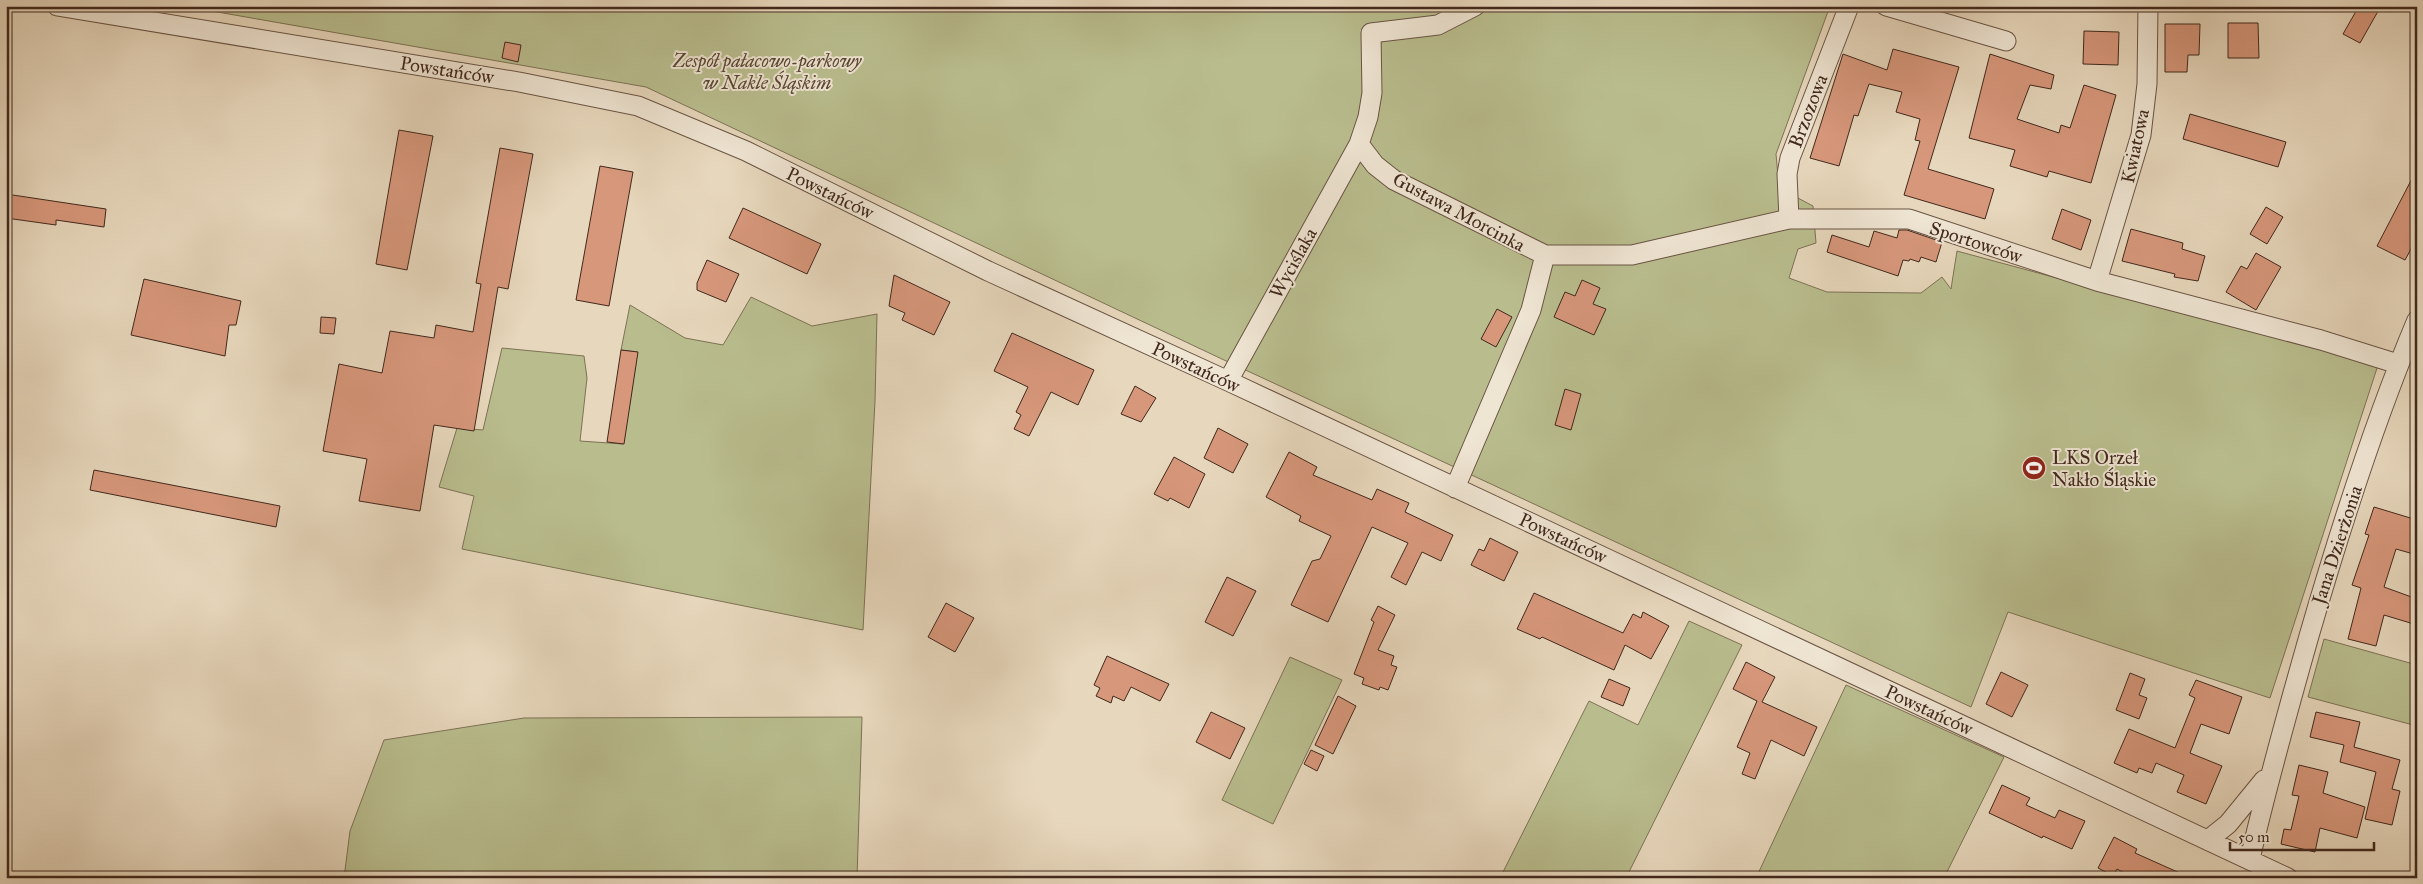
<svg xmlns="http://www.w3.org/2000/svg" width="2423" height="884" font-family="'IM FELL Great Primer',serif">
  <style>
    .green { fill: #b9bd8e; stroke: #7d7255 }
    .building { fill: #d7977b; stroke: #41281c }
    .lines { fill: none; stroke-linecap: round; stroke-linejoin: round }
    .minor-casing { stroke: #6a5444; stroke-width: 21 }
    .minor { stroke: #efe5d3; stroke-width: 19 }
    .labels { text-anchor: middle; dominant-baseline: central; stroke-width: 4; stroke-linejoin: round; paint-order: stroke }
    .park-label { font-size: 19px; font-style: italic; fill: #594633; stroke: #efe5d3 }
    .street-label { font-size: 19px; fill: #41281c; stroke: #efe5d3 }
    .poi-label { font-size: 19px; fill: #41281c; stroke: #efe5d3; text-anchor: start }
  </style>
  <rect width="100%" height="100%" fill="#e7d7bc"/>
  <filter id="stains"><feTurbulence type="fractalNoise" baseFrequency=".004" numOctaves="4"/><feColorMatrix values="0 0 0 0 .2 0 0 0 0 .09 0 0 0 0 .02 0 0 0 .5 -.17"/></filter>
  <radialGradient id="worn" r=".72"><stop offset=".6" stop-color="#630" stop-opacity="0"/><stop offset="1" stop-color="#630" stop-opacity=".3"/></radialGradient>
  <path class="green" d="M 183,6 L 1830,6 L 1776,154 L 1779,188 L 1813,206 L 1816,243 L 1798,249 L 1789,278 L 1827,292 L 1921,293 L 1942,277 L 1951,289 L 1957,251 L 2378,365 L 2270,698 L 2008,612 L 1971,707 L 1224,360 L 646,87 Z
    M 751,297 L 812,326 L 877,314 L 875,401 L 863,630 L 462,549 L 474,496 L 439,487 L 457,428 L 483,430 L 502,348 L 584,356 L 587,378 L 580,441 L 623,444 L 637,352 L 621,350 L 630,305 L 685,338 L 723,345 Z
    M 1689,621 L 1742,645 L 1626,878 L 1500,878 L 1589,701 L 1638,725 Z
    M 2324,639 L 2417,665 L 2417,726 L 2308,697 Z
    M 1290,657 L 1342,680 L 1273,824 L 1222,800 Z
    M 1846,685 L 2004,757 L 1944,878 L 1756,878 Z
    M 862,717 L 857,878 L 344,878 L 350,831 L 384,740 L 524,718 Z"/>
  <path class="building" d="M 2359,6 L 2381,6 L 2360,43 L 2343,34 Z
    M 2228,23 L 2258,23 L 2259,58 L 2228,58 Z
    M 2165,24 L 2200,24 L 2199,55 L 2188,55 L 2187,72 L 2165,72 Z
    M 2084,31 L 2119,32 L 2118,65 L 2083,64 Z
    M 505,42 L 521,45 L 518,62 L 502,58 Z
    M 1893,49 L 1959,67 L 1928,169 L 1994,189 L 1985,219 L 1904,195 L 1920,141 L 1915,140 L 1920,119 L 1896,112 L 1902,92 L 1869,84 L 1858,116 L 1854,115 L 1839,166 L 1810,158 L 1843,54 L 1887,70 Z
    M 1990,54 L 2054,75 L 2051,89 L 2030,85 L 2017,119 L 2059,133 L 2061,125 L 2070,128 L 2084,85 L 2116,95 L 2091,183 L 2049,171 L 2047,177 L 2010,166 L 2015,150 L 1969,138 Z
    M 2190,114 L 2286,142 L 2278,167 L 2183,139 Z
    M 399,130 L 433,136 L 407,270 L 376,264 Z
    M 500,148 L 533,154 L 508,289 L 498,287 L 474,431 L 434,425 L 420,511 L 359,501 L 367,459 L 323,451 L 339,364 L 382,373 L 390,331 L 434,338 L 436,325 L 473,332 L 481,284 L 476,283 Z
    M 600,166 L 633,172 L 609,306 L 576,300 Z
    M 2417,169 L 2417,238 L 2405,260 L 2377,246 Z
    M 6,194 L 106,209 L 104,227 L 56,220 L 56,225 L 6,218 Z
    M 2266,207 L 2283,217 L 2267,244 L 2250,234 Z
    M 743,208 L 821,244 L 807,274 L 729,238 Z
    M 2062,209 L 2091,220 L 2081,250 L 2052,239 Z
    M 2131,229 L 2183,243 L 2182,249 L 2205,256 L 2198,281 L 2174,277 L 2175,274 L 2122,261 Z
    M 1899,230 L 1907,230 L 1942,242 L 1936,262 L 1921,257 L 1919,262 L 1910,259 L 1909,261 L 1903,260 L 1898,276 L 1827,252 L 1832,235 L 1869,247 L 1874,231 L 1897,238 Z
    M 2256,253 L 2281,267 L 2256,310 L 2226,292 L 2241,266 L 2247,269 Z
    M 707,260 L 739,274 L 726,302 L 697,290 L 697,283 Z
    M 894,275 L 950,302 L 934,335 L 902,320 L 905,313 L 889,306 Z
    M 144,279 L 241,301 L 236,325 L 229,325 L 225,356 L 131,335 Z
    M 1582,280 L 1600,288 L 1593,304 L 1606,309 L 1594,335 L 1554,317 L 1565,292 L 1575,296 Z
    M 1497,309 L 1512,317 L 1496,347 L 1481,339 Z
    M 321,317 L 336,318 L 334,334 L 320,333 Z
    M 1012,333 L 1094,370 L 1078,405 L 1051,392 L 1029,436 L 1014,429 L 1021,415 L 1016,412 L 1028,387 L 994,371 Z
    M 621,350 L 638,352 L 624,444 L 607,442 Z
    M 1135,386 L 1156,398 L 1141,422 L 1121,414 Z
    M 1565,389 L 1581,394 L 1571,430 L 1555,425 Z
    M 1218,428 L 1248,444 L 1233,473 L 1204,458 Z
    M 1289,452 L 1317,467 L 1313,475 L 1372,500 L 1377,489 L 1409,503 L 1405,512 L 1453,535 L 1441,561 L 1422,552 L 1406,585 L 1391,577 L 1408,543 L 1372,527 L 1328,622 L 1291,605 L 1312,561 L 1320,559 L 1331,536 L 1299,521 L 1301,516 L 1266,497 Z
    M 1174,457 L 1205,474 L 1189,508 L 1170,498 L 1168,501 L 1154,494 Z
    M 94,470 L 280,506 L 276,527 L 90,490 Z
    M 2374,507 L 2417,520 L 2417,555 L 2396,549 L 2384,587 L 2417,599 L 2417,625 L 2384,615 L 2376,646 L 2348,639 L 2361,588 L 2352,585 L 2369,535 L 2365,534 Z
    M 1490,538 L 1518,552 L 1504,581 L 1471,565 L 1479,549 L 1484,551 Z
    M 1227,577 L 1256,591 L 1233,636 L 1205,622 Z
    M 1534,593 L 1623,633 L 1633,614 L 1641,618 L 1643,612 L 1669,626 L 1651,659 L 1625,645 L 1614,670 L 1542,637 L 1540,639 L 1517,629 Z
    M 946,603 L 974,618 L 955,652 L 928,637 Z
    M 1378,606 L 1395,615 L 1378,650 L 1394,656 L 1391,665 L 1397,667 L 1388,690 L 1380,687 L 1379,690 L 1362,684 L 1364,678 L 1354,674 L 1374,622 L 1371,620 Z
    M 1107,656 L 1169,684 L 1160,701 L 1131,687 L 1124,701 L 1113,696 L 1111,703 L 1096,696 L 1100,688 L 1094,685 Z
    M 1746,662 L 1775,677 L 1762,702 L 1817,727 L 1804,756 L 1771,740 L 1755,779 L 1742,774 L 1750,753 L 1737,747 L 1757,701 L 1733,689 Z
    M 2001,672 L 2028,685 L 2012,717 L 1986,704 Z
    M 2130,673 L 2145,679 L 2139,695 L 2147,698 L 2139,719 L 2116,710 Z
    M 1609,679 L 1630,688 L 1623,706 L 1601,697 Z
    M 2196,680 L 2242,697 L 2229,734 L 2201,724 L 2190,753 L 2222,766 L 2206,804 L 2177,792 L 2184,775 L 2156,763 L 2152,773 L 2139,768 L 2137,773 L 2114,763 L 2129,729 L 2175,748 L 2195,698 L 2189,695 Z
    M 1338,696 L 1356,706 L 1333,754 L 1315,745 Z
    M 1211,712 L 1245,728 L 1230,759 L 1196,742 Z
    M 2316,712 L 2360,722 L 2354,747 L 2400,760 L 2392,789 L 2400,791 L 2392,825 L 2365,819 L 2376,772 L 2340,762 L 2344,745 L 2310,737 Z
    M 1311,750 L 1324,756 L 1317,771 L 1304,764 Z
    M 2299,765 L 2328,772 L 2323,793 L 2365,807 L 2357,838 L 2320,828 L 2315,852 L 2281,844 L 2284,829 L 2291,830 L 2299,796 L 2292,795 Z
    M 2002,785 L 2030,798 L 2026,805 L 2055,818 L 2059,810 L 2085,821 L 2072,849 L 2043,836 L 2042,838 L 1989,813 Z
    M 2114,837 L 2137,849 L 2135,853 L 2191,878 L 2134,878 L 2117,869 L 2113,876 L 2098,868 Z"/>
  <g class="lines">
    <g class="minor-casing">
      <path id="minor" d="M 57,6 L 519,82 L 638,106 L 746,151 L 988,271 L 1228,381 L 2288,878
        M 1886,6 L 2006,41
        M 1789,219 L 1787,174 L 1790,158 L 1849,6
        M 1545,255 L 1632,255 L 1789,219 L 1909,219 L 2097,281 L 2321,340 L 2398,364
        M 2097,281 L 2141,135 L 2147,84 L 2148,6
        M 1228,381 L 1359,144
        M 1455,488 L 1531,310 L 1545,255 L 1394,180 L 1375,165 L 1359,144 L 1368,117 L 1372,93 L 1371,33 L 1438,25 L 1475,6
        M 2208,840 L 2228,824 L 2264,780
        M 2250,859 C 2267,784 2288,710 2309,636 C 2340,529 2374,422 2417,320"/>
    </g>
    <use href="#minor" class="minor"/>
  </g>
  <defs>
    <g id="stadium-disc" transform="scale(1.25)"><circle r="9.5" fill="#8f2418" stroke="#efe5d3"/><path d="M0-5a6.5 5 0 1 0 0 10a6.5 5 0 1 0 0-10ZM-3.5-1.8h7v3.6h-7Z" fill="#fff"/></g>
  </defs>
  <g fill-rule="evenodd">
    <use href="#stadium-disc" x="2034" y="468"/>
  </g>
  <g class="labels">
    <g class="park-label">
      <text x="767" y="60">Zespół pałacowo-parkowy<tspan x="767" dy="22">w Nakle Śląskim</tspan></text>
    </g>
    <g class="street-label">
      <text transform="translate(447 70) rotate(9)">Powstańców</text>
      <text transform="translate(1808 111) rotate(-69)">Brzozowa</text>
      <text transform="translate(2135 146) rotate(-78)">Kwiatowa</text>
      <text transform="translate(830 193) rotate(26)">Powstańców</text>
      <text transform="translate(1459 212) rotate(28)">Gustawa Morcinka</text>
      <text transform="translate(1976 242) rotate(18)">Sportowców</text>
      <text transform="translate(1293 263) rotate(-61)">Wyciślaka</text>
      <text transform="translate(1196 367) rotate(25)">Powstańców</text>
      <text transform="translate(1563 538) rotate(25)">Powstańców</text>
      <text transform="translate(2337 545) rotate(-72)">Jana Dzierżonia</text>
      <text transform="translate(1929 710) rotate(25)">Powstańców</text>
    </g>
    <g class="poi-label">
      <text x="2052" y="457">LKS Orzeł<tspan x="2052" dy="22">Nakło Śląskie</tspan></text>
    </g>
  </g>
  <rect width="2423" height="884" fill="none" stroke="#e7d7bc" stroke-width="25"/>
  <rect x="8" y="8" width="2408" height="869" fill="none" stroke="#41281c" stroke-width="2.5"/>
  <rect x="12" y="12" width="2398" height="859" fill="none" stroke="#41281c"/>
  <path d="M2230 842v8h144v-8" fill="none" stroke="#41281c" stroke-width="2.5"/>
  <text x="2238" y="842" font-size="15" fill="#41281c" stroke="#efe5d3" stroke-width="4" paint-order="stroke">50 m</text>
  <rect width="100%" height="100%" filter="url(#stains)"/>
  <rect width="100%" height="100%" fill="url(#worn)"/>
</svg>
